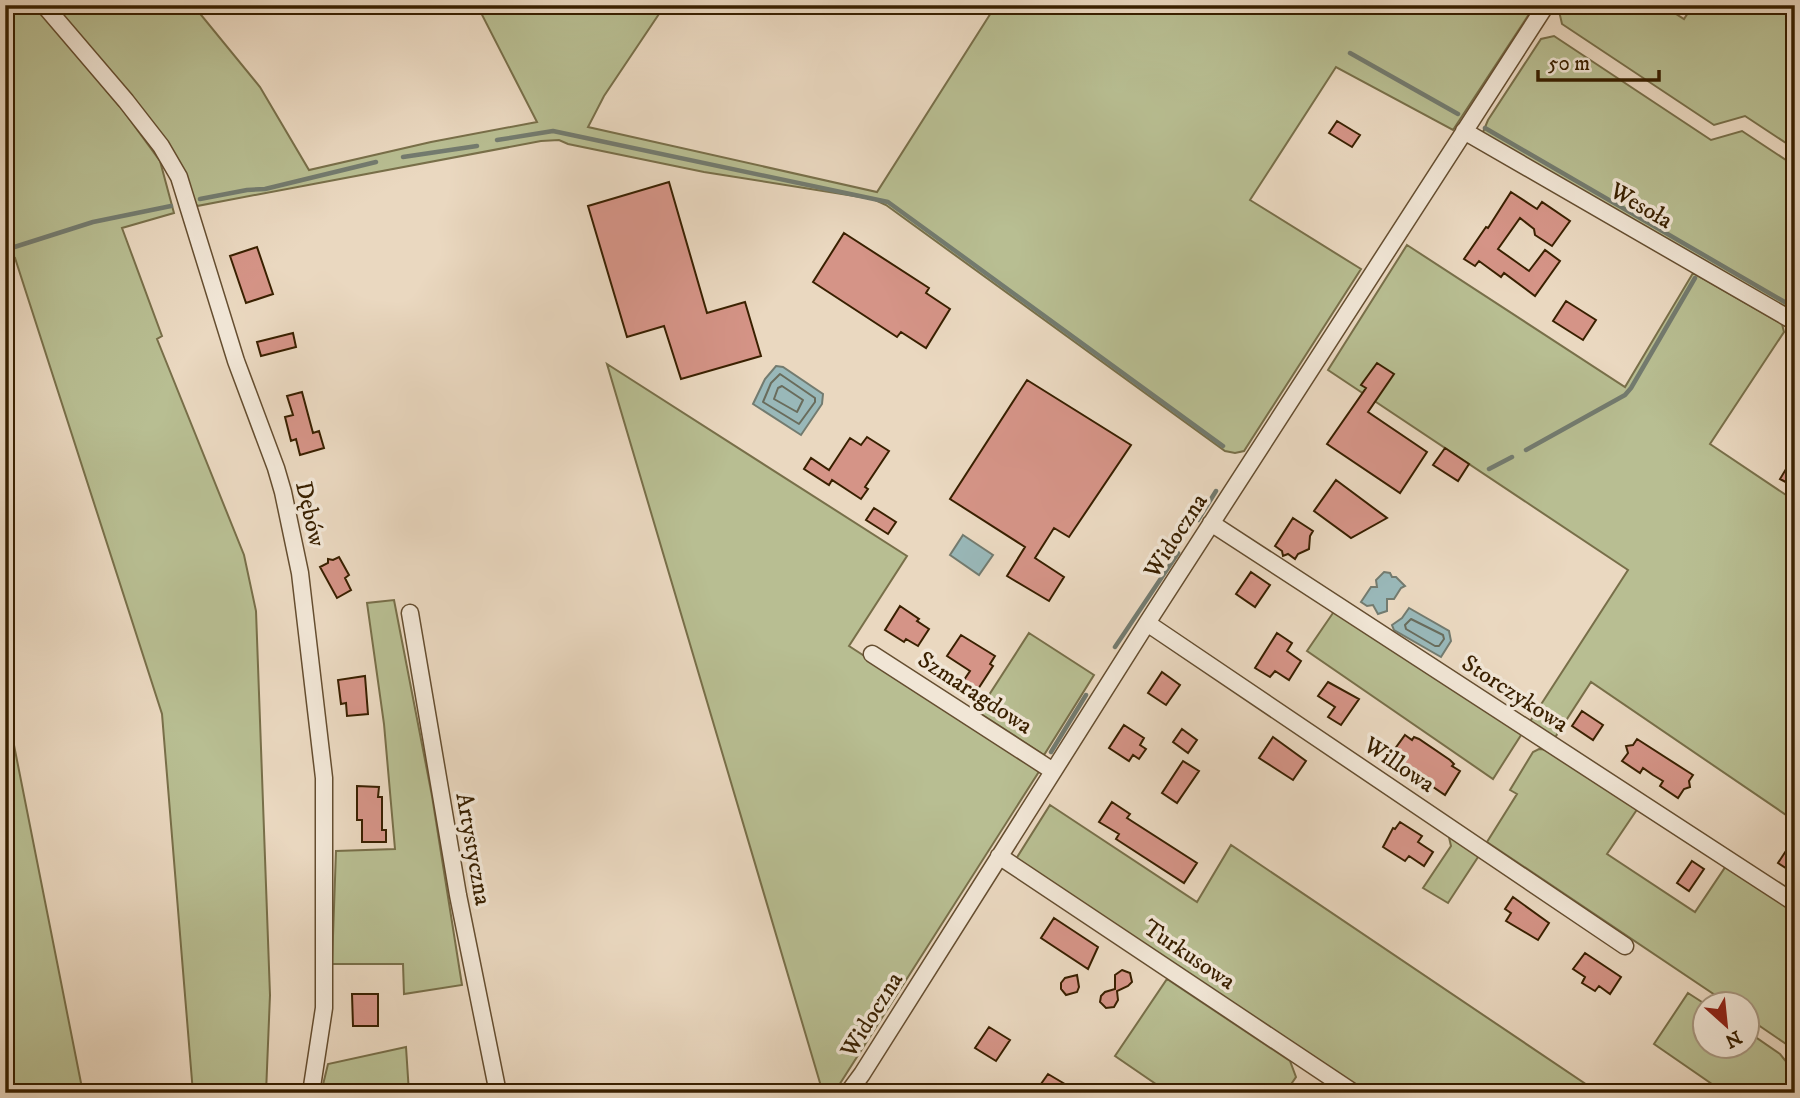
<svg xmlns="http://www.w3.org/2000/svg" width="1800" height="1098" font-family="'IM FELL DW Pica',serif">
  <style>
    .green { fill: #b8be92; stroke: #786f49; stroke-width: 2 }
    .water { fill: #99b8b9; stroke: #737b6f; stroke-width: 2 }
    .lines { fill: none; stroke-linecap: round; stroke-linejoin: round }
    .shore { stroke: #696c5c; stroke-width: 2 }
    .stream { stroke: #737b6f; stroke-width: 4.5 }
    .building { fill: #d59487; stroke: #392000; stroke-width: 2 }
    .minor-casing { stroke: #654e30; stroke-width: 19 }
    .minor { stroke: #f1e6d6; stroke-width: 16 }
    .labels { text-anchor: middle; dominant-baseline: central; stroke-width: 7; stroke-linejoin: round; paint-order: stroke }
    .street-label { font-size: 24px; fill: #392000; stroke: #f1e6d6 }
  </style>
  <rect width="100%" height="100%" fill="#ead8c0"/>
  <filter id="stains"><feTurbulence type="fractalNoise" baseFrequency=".00286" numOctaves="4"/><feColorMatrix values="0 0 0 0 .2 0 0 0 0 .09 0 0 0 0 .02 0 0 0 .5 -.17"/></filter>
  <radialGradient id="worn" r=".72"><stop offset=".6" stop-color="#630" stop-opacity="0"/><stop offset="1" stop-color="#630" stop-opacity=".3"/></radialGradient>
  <path class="green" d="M 5,5 L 35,5 L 122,109 L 160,161 L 174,213 L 122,228 L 162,336 L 157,339 L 244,555 L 256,611 L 270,995 L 266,1093 L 193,1093 L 162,714 L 15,258 L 5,261 L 5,243 L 9,241 L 5,235 Z
    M 53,5 L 193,5 L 260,87 L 309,170 L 431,142 L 537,122 L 477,5 L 665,5 L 604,96 L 588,127 L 877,192 L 996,5 L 1535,5 L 1453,130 L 1336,67 L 1250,200 L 1361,269 L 1244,451 L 1235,453 L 1225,451 L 886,205 L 873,199 L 704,172 L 568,144 L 559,140 L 541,141 L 197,206 L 173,156 Z
    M 1563,5 L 1662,5 L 1684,19 L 1693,5 L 1795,5 L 1795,149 L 1745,116 L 1714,125 L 1562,24 L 1559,11 Z
    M 1554,36 L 1711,140 L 1742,131 L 1795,166 L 1795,317 L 1485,136 L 1483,132 L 1488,120 L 1541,39 Z
    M 1407,245 L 1625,387 L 1693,273 L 1782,324 L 1784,332 L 1710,444 L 1795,501 L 1795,821 L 1591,682 L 1554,739 L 1529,723 L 1628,570 L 1328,370 Z
    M 607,364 L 907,556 L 849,646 L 1040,770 L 834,1093 L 823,1093 Z
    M 394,600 L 432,796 L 462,985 L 404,994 L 403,964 L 332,964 L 336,851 L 395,849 L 384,724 L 367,603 Z
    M 1335,610 L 1523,732 L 1493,779 L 1307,651 Z
    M 1029,633 L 1094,675 L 1044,755 L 978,712 Z
    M 5,714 L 11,730 L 83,1093 L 5,1093 Z
    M 1539,749 L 1549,750 L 1638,808 L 1607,854 L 1695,912 L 1726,866 L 1795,911 L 1795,1052 L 1786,1044 L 1748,1018 L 1748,1004 L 1727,1003 L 1487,842 L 1517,794 L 1510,790 L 1533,752 Z
    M 1050,805 L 1197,902 L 1231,845 L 1599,1093 L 1366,1093 L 1016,859 Z
    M 1448,833 L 1480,854 L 1448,903 L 1423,888 L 1451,846 Z
    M 1167,979 L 1290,1061 L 1296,1077 L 1285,1093 L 1169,1093 L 1115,1056 Z
    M 1688,993 L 1705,1004 L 1706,1046 L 1748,1046 L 1748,1032 L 1780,1054 L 1793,1070 L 1795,1093 L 1725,1093 L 1654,1044 Z
    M 406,1047 L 409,1093 L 321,1093 L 328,1064 Z"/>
  <path class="water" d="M 776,366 L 783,367 L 823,394 L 822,404 L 801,435 L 753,404 L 765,379 Z
    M 963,535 L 993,555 L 979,575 L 950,555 Z
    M 1384,572 L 1390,573 L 1392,577 L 1396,577 L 1405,586 L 1401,588 L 1394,599 L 1387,599 L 1387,611 L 1378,614 L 1373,605 L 1367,606 L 1361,602 L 1371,587 L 1377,587 L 1376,580 Z
    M 1409,608 L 1449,631 L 1451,641 L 1441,657 L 1394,630 L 1392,625 L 1402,618 Z"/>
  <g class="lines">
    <path class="shore" d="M 780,374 L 815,398 L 815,402 L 799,424 L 763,402 L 771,383 Z
      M 782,386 L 803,400 L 797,412 L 774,399 L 778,388 Z
      M 1411,619 L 1443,635 L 1444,639 L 1439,646 L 1435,646 L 1406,629 L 1405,625 Z"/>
    <path class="stream" d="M 1350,53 L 1458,114
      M 1485,128 L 1795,308
      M 497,140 L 553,131 L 888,202 L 1223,446
      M 403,157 L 477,146
      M 200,199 L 247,190 L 265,189 L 376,162
      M 5,250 L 93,222 L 171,206
      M 1526,450 L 1625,395 L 1631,388 L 1695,278
      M 1489,469 L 1512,457
      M 1198,520 L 1216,491
      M 1115,647 L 1178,553
      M 1051,752 L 1086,695
      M 1788,1093 L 1793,1087"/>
  </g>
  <path class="building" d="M 1337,121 L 1360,135 L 1352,147 L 1329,133 Z
    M 669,182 L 707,313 L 745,302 L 761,356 L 681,379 L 664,326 L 627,337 L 588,206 Z
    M 1511,192 L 1537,209 L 1542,202 L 1570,221 L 1552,246 L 1535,235 L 1534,229 L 1520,218 L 1498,249 L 1529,271 L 1545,250 L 1560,261 L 1535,296 L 1504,273 L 1501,277 L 1479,261 L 1475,266 L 1464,259 L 1486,227 L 1488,228 Z
    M 844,233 L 929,288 L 926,293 L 950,309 L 926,348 L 901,332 L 897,337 L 813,282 Z
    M 257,247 L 273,294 L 246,303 L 230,256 Z
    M 1566,301 L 1596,320 L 1583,340 L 1553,321 Z
    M 293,333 L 296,347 L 261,356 L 257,342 Z
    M 1377,363 L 1394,374 L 1368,412 L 1427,452 L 1400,493 L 1327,444 L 1366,388 L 1361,385 Z
    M 1027,380 L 1131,445 L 1069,537 L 1054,528 L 1035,558 L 1064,577 L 1049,601 L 1007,576 L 1025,547 L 950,499 Z
    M 302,392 L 313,433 L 319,431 L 324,448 L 300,455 L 296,439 L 291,441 L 285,417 L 293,415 L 287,396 Z
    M 867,437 L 889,451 L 865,487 L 868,489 L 861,499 L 832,480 L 829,485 L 804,469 L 811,458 L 829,470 L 850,438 L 861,445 Z
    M 1445,448 L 1469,464 L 1458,481 L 1433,465 Z
    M 1795,454 L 1795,487 L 1780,479 Z
    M 1336,480 L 1387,518 L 1351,538 L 1314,511 Z
    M 874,508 L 896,522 L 888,534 L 866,520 Z
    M 1293,518 L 1313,531 L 1310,536 L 1309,549 L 1298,554 L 1295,559 L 1288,554 L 1283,556 L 1282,551 L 1275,546 Z
    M 339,557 L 349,575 L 345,578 L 351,590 L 337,598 L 320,567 L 328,563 L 328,559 L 333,560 Z
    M 1251,572 L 1270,585 L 1255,607 L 1236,594 Z
    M 900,606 L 919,619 L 917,621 L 929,629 L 918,646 L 906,639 L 904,642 L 885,630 Z
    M 1277,633 L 1292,643 L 1287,651 L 1301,661 L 1289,680 L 1275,671 L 1270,677 L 1255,668 Z
    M 961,635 L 995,656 L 990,664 L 993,666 L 978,689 L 964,680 L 970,671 L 947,656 Z
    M 1162,672 L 1180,685 L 1166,705 L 1148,693 Z
    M 365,676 L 368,714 L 347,716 L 346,703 L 341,704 L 338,680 Z
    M 1328,682 L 1359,699 L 1341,725 L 1328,717 L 1335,707 L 1318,696 Z
    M 1582,711 L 1603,725 L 1593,740 L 1572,726 Z
    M 1124,725 L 1144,738 L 1140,745 L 1146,749 L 1139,759 L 1133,755 L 1129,761 L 1109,748 Z
    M 1182,729 L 1197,740 L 1188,753 L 1173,742 Z
    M 1405,735 L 1412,740 L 1414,737 L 1419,739 L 1450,760 L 1454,764 L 1452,766 L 1460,771 L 1445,795 L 1389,757 Z
    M 1273,737 L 1306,761 L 1293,780 L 1259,758 Z
    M 1637,739 L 1693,775 L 1689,781 L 1690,787 L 1684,789 L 1678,798 L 1660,786 L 1663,781 L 1653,775 L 1643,768 L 1640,773 L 1622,761 L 1628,753 L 1626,746 L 1633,745 Z
    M 1183,761 L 1199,771 L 1177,803 L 1162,793 Z
    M 357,786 L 379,787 L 378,797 L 382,797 L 382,830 L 386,830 L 386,842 L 362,842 L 362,820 L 357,820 Z
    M 1112,802 L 1130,814 L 1127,818 L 1197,863 L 1184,883 L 1116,839 L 1119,834 L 1099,822 Z
    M 1400,822 L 1422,836 L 1418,842 L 1433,852 L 1424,866 L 1409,856 L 1405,861 L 1383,847 L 1393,828 L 1395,829 Z
    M 1795,837 L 1795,874 L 1778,863 Z
    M 1692,861 L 1704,869 L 1689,891 L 1677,883 Z
    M 1513,897 L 1549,923 L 1538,940 L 1506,921 L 1511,913 L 1505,909 Z
    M 1054,918 L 1098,947 L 1088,969 L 1041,938 Z
    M 1585,953 L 1621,977 L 1610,994 L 1599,986 L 1595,991 L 1582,983 L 1585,977 L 1573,969 Z
    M 1122,970 L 1130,973 L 1132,982 L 1128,986 L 1117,991 L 1118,1000 L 1114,1007 L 1106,1008 L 1100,1002 L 1101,996 L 1105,992 L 1115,989 L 1115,975 Z
    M 1077,975 L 1079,987 L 1077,992 L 1066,995 L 1061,989 L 1061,983 L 1065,978 Z
    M 352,994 L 378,994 L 378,1026 L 353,1026 Z
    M 989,1027 L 1010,1040 L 996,1061 L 975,1048 Z
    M 1048,1074 L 1080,1093 L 1055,1093 L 1041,1084 Z"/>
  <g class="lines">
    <g class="minor-casing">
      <path id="minor" d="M 44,5 L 126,101 L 161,146 L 179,177 L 236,361 L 276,468 L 283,492 L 300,573 L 324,778 L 324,1008 L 311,1093
        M 1464,131 L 1795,322
        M 1211,523 L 1795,903
        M 410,613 L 458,895 L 498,1093
        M 1147,623 L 1625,946
        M 872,654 L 1053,771
        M 999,856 L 1354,1093
        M 848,1093 L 862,1074 L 1147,623 L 1546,5"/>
    </g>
    <use href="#minor" class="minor"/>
  </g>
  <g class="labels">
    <g class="street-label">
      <text transform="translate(1641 206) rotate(30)">Wesoła</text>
      <text transform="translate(310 514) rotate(77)">Dębów</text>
      <text transform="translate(1176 536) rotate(-57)">Widoczna</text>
      <text transform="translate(975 693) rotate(33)">Szmaragdowa</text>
      <text transform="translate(1515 694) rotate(33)">Storczykowa</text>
      <text transform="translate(1399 765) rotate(34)">Willowa</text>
      <text transform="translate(473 849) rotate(80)">Artystyczna</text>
      <text transform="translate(1189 955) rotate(34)">Turkusowa</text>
      <text transform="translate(872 1015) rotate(-58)">Widoczna</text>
    </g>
  </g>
  <rect width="1800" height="1098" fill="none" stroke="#ead8c0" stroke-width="28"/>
  <rect x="7" y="7" width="1786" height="1084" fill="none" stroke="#392000" stroke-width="3.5"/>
  <rect x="14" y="14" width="1772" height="1070" fill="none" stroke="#392000" stroke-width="2"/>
  <g transform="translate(1726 1025) rotate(153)"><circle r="33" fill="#f1e6d6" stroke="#a79780" stroke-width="2"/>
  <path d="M0-5L12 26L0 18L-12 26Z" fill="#8f2418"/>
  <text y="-10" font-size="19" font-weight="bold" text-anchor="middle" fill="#392000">N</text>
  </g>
  <path d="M1538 70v10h121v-10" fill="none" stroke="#392000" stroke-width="3.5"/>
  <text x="1548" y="70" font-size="21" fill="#392000" stroke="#f1e6d6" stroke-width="5" paint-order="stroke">50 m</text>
  <rect width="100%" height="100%" filter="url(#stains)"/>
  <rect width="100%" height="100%" fill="url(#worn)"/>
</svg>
